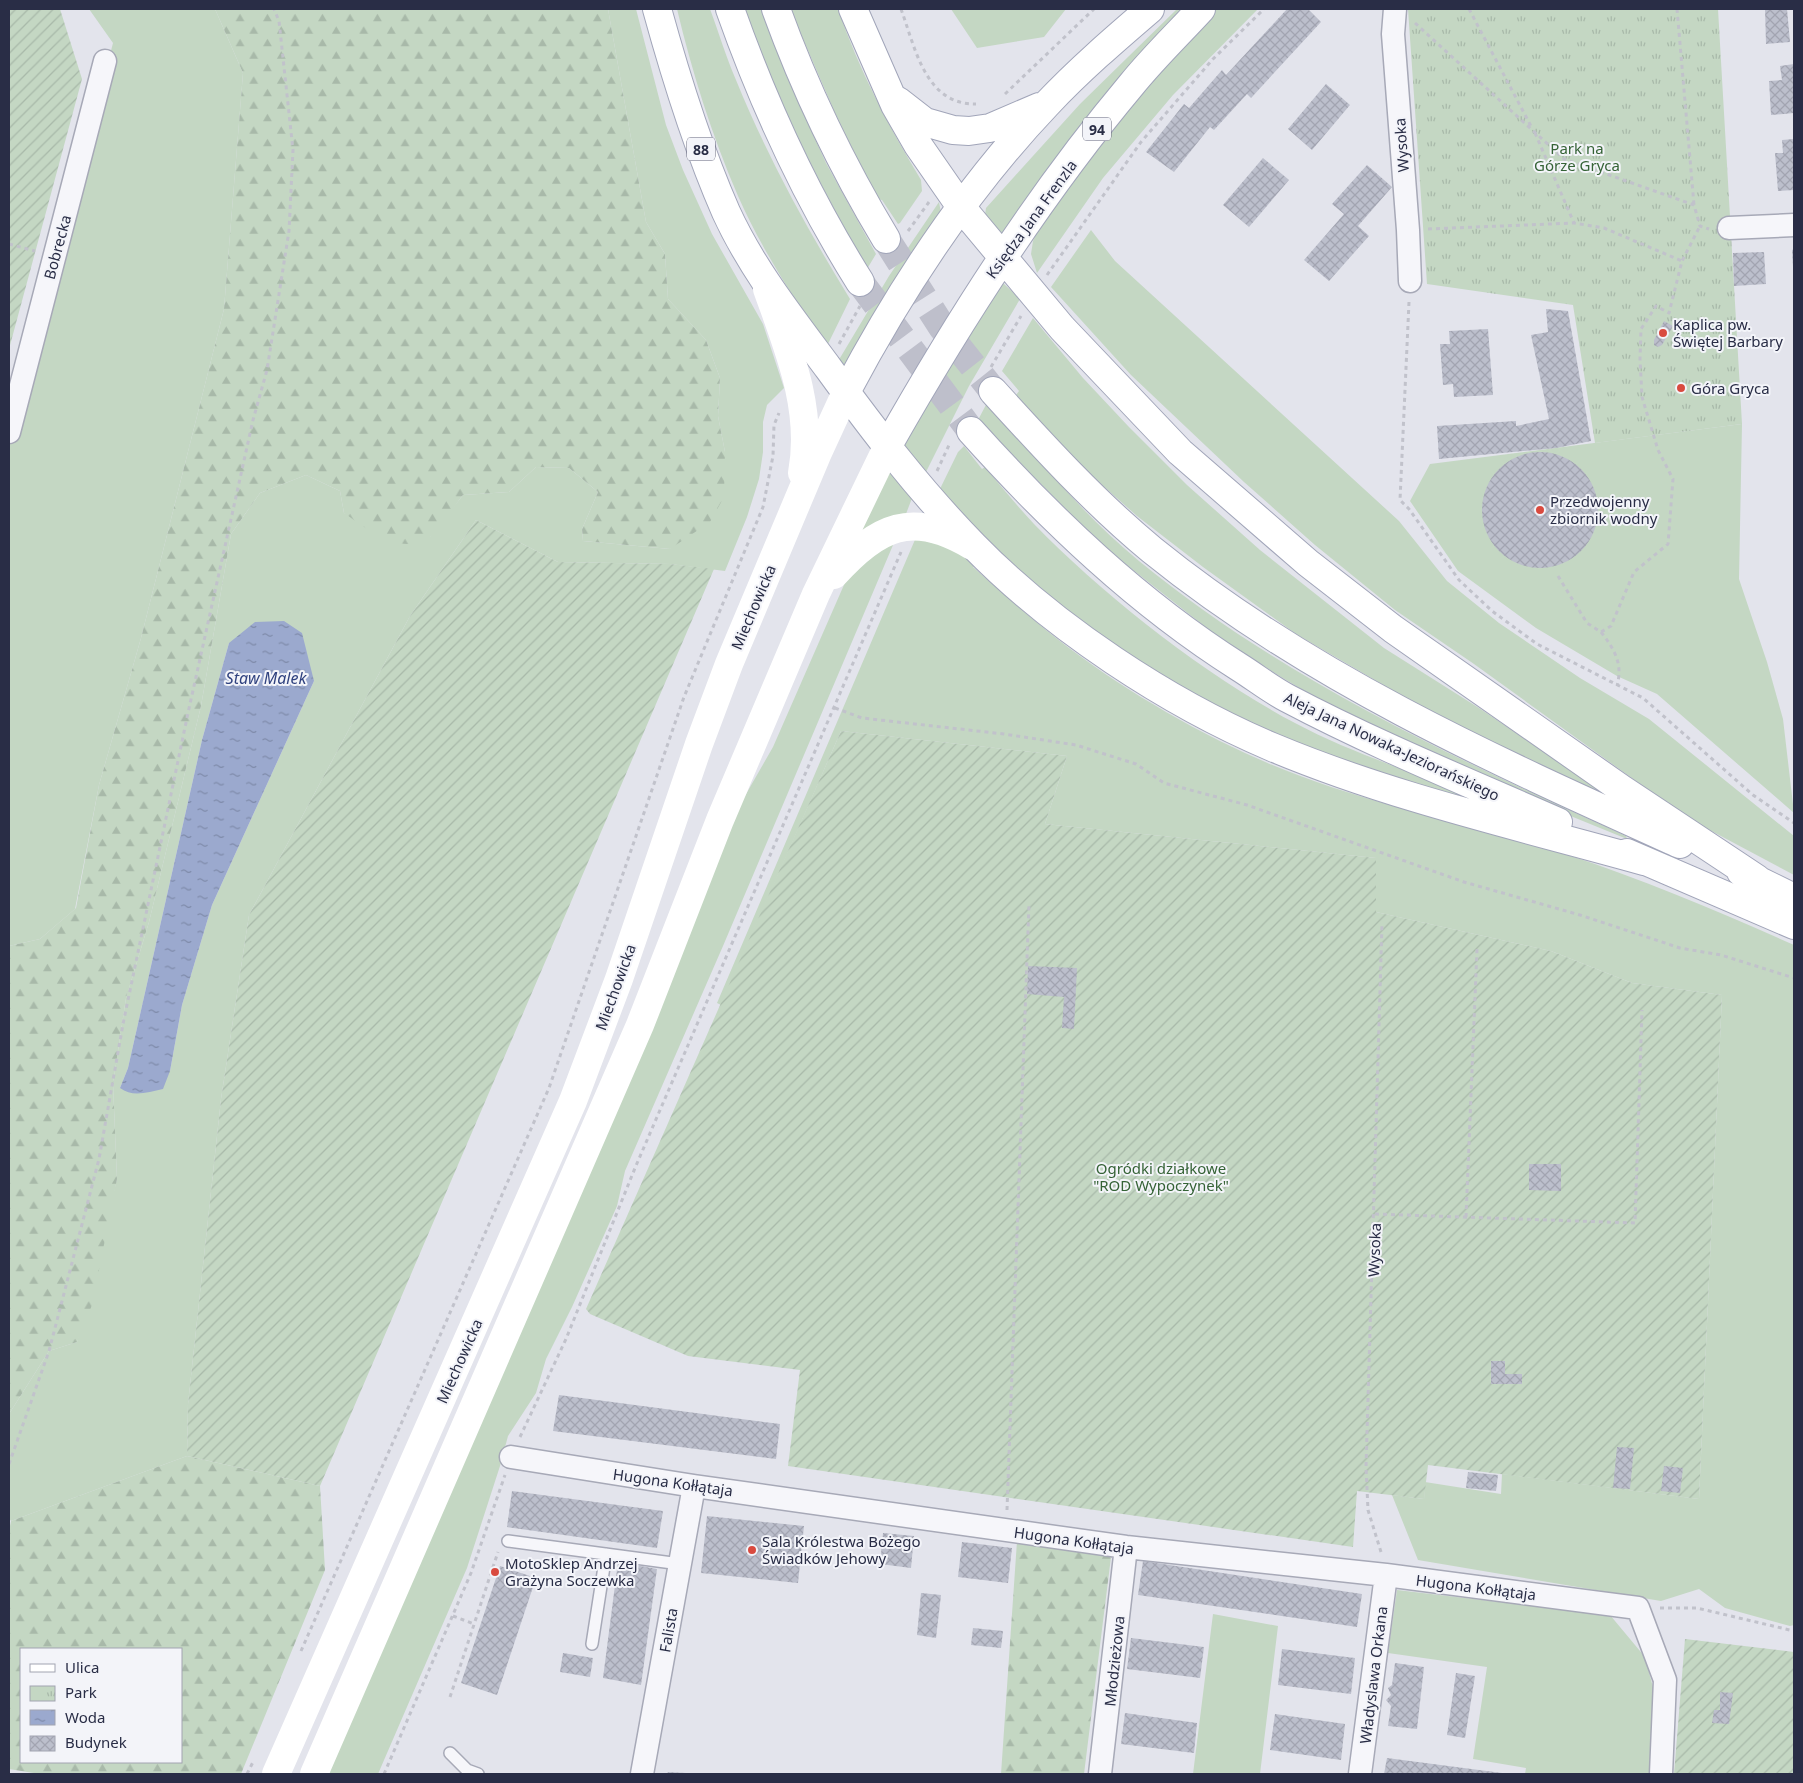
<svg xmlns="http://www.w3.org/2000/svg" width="1803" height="1783" font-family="'Noto Sans',sans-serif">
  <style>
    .grass { fill: #c4d7c3; fill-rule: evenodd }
    .forest { fill: url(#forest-firs); fill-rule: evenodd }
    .park { fill: url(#park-tufts) }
    .garden { fill: url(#garden-furrows) }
    .water { fill: url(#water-ripples) }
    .building { fill: url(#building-cross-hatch) }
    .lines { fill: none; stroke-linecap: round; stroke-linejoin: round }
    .primary-tunnel { stroke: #bebfcb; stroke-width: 28; stroke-dasharray: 28 14; stroke-linecap: butt }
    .lane-casing { stroke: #a7a9b7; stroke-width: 14 }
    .street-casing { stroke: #a7a9b7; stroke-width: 25 }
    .primary-casing { stroke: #a1a5b9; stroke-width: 30 }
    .path { stroke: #c1c2cb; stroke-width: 3; stroke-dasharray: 4 4; stroke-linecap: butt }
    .lane { stroke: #f6f6fa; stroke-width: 11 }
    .street { stroke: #f6f6fa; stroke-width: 22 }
    .secondary { stroke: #fff; stroke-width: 28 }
    .primary { stroke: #fff; stroke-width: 28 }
    .poi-dot { fill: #d94a3f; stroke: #f3f4f9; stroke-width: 2 }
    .labels { text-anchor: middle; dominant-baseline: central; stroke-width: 4; stroke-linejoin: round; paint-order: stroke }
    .shield { fill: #f3f4f9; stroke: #66697c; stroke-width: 1 }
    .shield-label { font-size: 14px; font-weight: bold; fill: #292d46 }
    .street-label { font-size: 15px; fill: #292d46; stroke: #f3f4f9 }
    .park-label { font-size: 15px; fill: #356336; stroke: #f3f4f9 }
    .poi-label { font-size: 15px; fill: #292d46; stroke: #f3f4f9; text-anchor: start }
    .water-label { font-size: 16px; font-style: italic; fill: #2f417e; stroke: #f3f4f9 }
  </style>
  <defs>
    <pattern id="forest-firs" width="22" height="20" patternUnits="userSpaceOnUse" patternTransform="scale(1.25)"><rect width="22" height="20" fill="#c4d7c3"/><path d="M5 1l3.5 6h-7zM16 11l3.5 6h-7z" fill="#a8b9a9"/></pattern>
    <pattern id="park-tufts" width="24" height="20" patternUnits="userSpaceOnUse" patternTransform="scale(1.25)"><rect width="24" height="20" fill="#c4d7c3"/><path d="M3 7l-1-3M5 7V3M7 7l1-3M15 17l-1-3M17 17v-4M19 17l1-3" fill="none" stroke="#a8b9a9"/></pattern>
    <pattern id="garden-furrows" width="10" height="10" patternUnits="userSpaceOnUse" patternTransform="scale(1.25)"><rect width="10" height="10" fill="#c4d7c3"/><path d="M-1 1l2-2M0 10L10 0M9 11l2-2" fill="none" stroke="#a8b9a9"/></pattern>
    <pattern id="water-ripples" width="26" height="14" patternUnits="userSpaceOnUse" patternTransform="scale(1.25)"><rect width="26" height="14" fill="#9ba9ce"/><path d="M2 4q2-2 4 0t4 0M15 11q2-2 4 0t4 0" fill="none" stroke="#7e8aa9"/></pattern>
    <pattern id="building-cross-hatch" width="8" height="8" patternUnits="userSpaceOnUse" patternTransform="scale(1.25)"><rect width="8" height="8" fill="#bcbfcc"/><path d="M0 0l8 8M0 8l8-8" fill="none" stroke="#a2a4b1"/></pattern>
  </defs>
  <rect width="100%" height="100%" fill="#e3e4ec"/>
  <path class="grass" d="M 89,9 L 215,9 L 243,73 L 224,309 L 141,638 L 99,785 L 75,909 L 40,939 L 9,946 L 9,445 L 113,43 Z
    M 608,9 L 636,9 L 666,125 L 683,170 L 712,234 L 763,324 L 784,388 L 767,405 L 763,422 L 763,452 L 759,479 L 747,517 L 725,571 L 670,564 L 558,562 L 476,520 L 410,616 L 249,915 L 221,1099 L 188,1404 L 187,1456 L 11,1521 L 9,1518 L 9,1414 L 49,1351 L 77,1342 L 117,1179 L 113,1084 L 126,998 L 149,922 L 201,706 L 231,534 L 260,493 L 306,475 L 340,491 L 344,513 L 430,537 L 463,495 L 509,492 L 536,467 L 569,468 L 598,492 L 582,529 L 583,541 L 670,549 L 725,452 L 718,416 L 720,378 L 706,340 L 668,299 L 665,254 L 646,222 ZM 229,643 L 314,681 L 212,905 L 182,1005 L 170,1071 L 120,1088 L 128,1068 L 202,740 Z
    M 677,9 L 710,9 C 719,33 726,57 736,80 C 767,156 807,229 850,299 L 826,348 C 795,299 761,249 738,196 C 712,136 692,72 677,9 Z
    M 744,9 L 761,9 L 787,77 L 826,163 L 876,254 L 867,269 C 821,186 775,100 744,9 Z
    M 790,9 L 838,9 C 859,70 888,125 921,180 L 922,191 L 900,223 L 898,224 L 882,200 L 877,199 L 835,113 Z
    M 951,9 L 1066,9 L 1044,37 L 977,48 Z
    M 1177,9 L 1184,9 L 1004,234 L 1001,235 L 985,215 L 986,208 L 1080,104 Z
    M 1215,9 L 1258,9 L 1173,95 L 1103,178 L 1037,273 L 1031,254 L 1033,241 L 1047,211 L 1170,56 Z
    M 939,202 L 941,213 L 844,367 L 837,363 L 889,276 Z
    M 1091,230 L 1115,261 L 1399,521 L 1447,581 L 1499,623 L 1580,678 L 1649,719 L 1794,836 L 1794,875 L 1687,818 L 1474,664 L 1395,610 L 1315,545 L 1244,482 L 1131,375 L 1051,287 Z
    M 1003,283 L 1020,299 L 969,386 L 923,478 L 903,453 L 903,440 L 941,374 Z
    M 1033,318 L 1083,378 L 1129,427 L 1187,485 L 1260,550 L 1384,648 L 1479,708 L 1618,802 L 1462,731 L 1296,634 L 1203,567 L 1137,516 L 1084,469 L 1016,395 L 1019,391 L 1002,371 Z
    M 988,401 C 1036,457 1082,514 1139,561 C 1284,680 1457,759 1626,836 L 1627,839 L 1507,790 L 1357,722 L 1281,677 L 1213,633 L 1100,544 L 978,420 Z
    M 1742,424 L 1739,579 L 1767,662 L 1783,719 L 1794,813 L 1657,694 L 1617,676 L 1536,628 L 1458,571 L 1410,501 L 1430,464 Z
    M 964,446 L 982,469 L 985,467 C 1001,486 1017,506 1034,524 C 1104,596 1206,676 1295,723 C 1349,752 1409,770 1465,795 L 1466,798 L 1366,771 L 1280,739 L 1157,676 L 1084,626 L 1019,573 L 938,493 L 958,452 Z
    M 890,470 L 914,493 L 904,519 L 858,536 Z
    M 917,535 L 945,539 L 976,565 L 973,567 C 997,588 1021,610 1046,630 C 1104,677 1176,721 1245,753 C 1348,801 1460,821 1568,855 C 1645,880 1720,912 1794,945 L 1794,1625 L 1790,1626 L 1725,1608 L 1699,1589 L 1661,1601 L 1418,1560 L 1392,1495 L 1424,1499 L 1425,1482 L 1501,1494 L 1502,1474 L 1699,1499 L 1722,995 L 1632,983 L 1551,951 L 1376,912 L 1376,858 L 1045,824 L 1067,756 L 841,731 L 721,1005 L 717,1003 Z
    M 896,538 L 723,946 L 625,1171 L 617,1206 L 572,1307 L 546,1359 L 536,1393 L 508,1436 L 500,1466 L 467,1568 L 378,1774 L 325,1774 L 734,815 L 773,747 L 847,578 L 857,564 Z
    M 1397,1590 L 1610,1615 L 1645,1657 L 1655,1695 L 1653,1774 L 1525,1774 L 1526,1768 L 1473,1759 L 1487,1667 L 1388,1653 Z
    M 1213,1614 L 1278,1626 L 1260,1774 L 1193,1774 Z"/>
  <path class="forest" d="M 215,9 L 608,9 L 646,222 L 665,254 L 668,299 L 706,340 L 720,378 L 718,416 L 725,452 L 724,497 L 710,522 L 670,549 L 583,541 L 582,529 L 598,492 L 569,468 L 536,467 L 509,492 L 463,495 C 454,506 440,531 429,538 C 400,556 367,529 344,513 L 340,491 L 306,475 L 260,493 L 231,534 L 201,706 L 149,922 L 126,998 L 113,1084 L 117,1179 L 92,1305 L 77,1342 L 49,1351 L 9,1414 L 9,946 L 40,939 L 76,908 L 99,785 L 141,638 L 224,309 L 243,73 Z
    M 187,1456 L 320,1486 L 325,1570 L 241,1774 L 40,1774 L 9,1769 L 9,1531 L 11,1521 ZM 21,1649 L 181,1649 L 181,1762 L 21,1762 Z
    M 1017,1541 L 1111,1557 L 1084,1774 L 1001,1774 Z"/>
  <path class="park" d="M 1408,9 L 1718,9 L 1742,424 L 1595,443 L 1573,305 L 1427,284 Z"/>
  <path class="garden" d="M 9,9 L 60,9 L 82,79 L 9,349 Z
    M 476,520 L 558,562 L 670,564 L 714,569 L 320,1486 L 187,1456 L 188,1404 L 221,1099 L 249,915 L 410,616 Z
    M 841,731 L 1067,756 L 1045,824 L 1376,858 L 1376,912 L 1551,951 L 1632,983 L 1722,995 L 1699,1499 L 1428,1465 L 1424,1499 L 1357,1491 L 1353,1547 L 788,1466 L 800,1370 L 688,1356 L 590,1314 L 586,1309 Z
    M 1685,1639 L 1794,1652 L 1794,1774 L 1674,1774 Z"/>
  <path class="water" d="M 284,621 L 302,633 L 314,681 L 212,905 L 182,1005 L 170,1071 L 163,1089 C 148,1092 133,1098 120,1088 L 128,1068 L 202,740 L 229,643 L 255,622 Z"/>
  <path class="building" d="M 1287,9 L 1308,9 L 1321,22 L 1251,98 L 1247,94 L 1214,130 L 1210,127 L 1174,172 L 1146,152 L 1184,104 L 1189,108 L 1222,70 L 1226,75 Z
    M 1765,9 L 1787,9 L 1790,42 L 1766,44 Z
    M 1794,64 L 1794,113 L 1771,115 L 1769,81 L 1782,80 L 1780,66 Z
    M 1326,84 L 1350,105 L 1312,150 L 1288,129 Z
    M 1794,139 L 1794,190 L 1778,191 L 1775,153 L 1783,153 L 1782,140 Z
    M 1263,158 L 1289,180 L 1249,227 L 1223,205 Z
    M 1367,165 L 1392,187 L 1358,226 L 1369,236 L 1329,281 L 1304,260 L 1344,214 L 1332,204 Z
    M 1794,249 L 1794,267 L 1793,267 L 1792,250 Z
    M 1764,252 L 1766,284 L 1734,286 L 1733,253 Z
    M 1546,309 L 1568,311 L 1591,441 L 1556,448 L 1439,459 L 1437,426 L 1516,421 L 1516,426 L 1549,419 L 1531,335 L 1548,332 Z
    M 1664,321 L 1673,326 L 1662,345 L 1658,347 L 1654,345 L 1654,340 Z
    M 1488,329 L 1493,395 L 1454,397 L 1453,384 L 1443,385 L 1440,344 L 1450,344 L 1449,331 Z
    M1482 510a58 58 0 1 1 116 0a58 58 0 1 1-116 0Z
    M 1028,966 L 1077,968 L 1074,1029 L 1062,1028 L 1064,997 L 1027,994 Z
    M 1529,1164 L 1561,1164 L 1561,1191 L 1529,1190 Z
    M 1491,1361 L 1505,1361 L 1505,1374 L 1522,1374 L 1522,1384 L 1491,1384 Z
    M 559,1395 L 780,1424 L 776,1459 L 553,1431 Z
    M 1617,1447 L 1634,1448 L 1630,1489 L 1613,1488 Z
    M 1664,1466 L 1683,1468 L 1680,1493 L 1661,1491 Z
    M 1468,1472 L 1498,1475 L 1496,1491 L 1466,1488 Z
    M 512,1491 L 663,1511 L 657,1548 L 507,1527 Z
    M 707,1516 L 804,1526 L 798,1583 L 701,1573 Z
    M 883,1533 L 914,1536 L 911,1568 L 880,1564 Z
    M 962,1542 L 1012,1548 L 1008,1583 L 958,1577 Z
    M 1143,1561 L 1362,1594 L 1357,1627 L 1138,1595 Z
    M 618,1562 L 657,1569 L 641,1685 L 603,1678 Z
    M 500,1566 L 536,1578 L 497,1695 L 461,1683 Z
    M 921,1593 L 941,1595 L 936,1638 L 917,1635 Z
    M 973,1628 L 1003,1631 L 1001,1648 L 971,1645 Z
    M 1131,1638 L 1204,1647 L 1200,1678 L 1127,1669 Z
    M 1282,1649 L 1355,1658 L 1351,1694 L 1278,1685 Z
    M 563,1653 L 593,1658 L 590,1677 L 560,1672 Z
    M 1395,1663 L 1424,1667 L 1417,1729 L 1388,1726 L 1391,1706 L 1386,1700 L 1391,1695 L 1388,1688 L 1392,1685 Z
    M 1456,1673 L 1475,1676 L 1465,1738 L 1447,1735 Z
    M 1720,1692 L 1733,1693 L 1729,1724 L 1712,1723 L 1714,1710 L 1720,1710 Z
    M 1125,1713 L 1197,1723 L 1194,1753 L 1121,1744 Z
    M 1275,1714 L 1345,1724 L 1341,1760 L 1270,1750 Z
    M 1387,1758 L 1502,1773 L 1502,1774 L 1384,1774 Z
    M 668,1772 L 686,1773 L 686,1774 L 667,1774 Z"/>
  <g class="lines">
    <path class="primary-tunnel" d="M 886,239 L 942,327 L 993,391
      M 860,282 L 971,431"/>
    <g class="lane-casing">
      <path id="lane" d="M 508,1541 L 680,1564
        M 592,1644 L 606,1554
        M 450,1753 L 467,1770 L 478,1774"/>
    </g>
    <g class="street-casing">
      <path id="street" d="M 1395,9 L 1393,34 L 1408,230 L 1410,281
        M 1729,228 L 1794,225
        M 9,432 L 105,61
        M 511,1457 L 694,1486 L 1126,1547 L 1386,1575 L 1638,1608 L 1665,1680 L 1661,1774
        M 642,1774 L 694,1486
        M 1100,1774 L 1126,1547
        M 1360,1774 L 1386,1575"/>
    </g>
    <g class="primary-casing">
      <path id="primary" d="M 657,9 C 676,78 697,146 726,212 C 752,269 792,319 829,369 C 874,431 920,491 974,546 C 1053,627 1168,703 1272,747 C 1391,797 1519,826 1644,861
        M 730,9 C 764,105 806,196 860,282
        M 776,9 C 805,89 842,166 886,239
        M 853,9 L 895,105 L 918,145 L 961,207 L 1062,328 L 1180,452 L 1308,563 L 1393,629 L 1623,790 L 1757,879
        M 898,101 L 925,122 L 953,130 L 969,131 L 990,128 L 1039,107
        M 993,391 C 1044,447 1094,502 1152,550 C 1310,678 1496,761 1680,844
        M 846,392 C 901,288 966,189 1047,104 C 1079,70 1115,39 1150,9
        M 971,431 C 1051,520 1138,603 1239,667 C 1255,677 1270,689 1287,698 C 1374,744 1467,782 1558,822
        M 887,447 C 959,320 1038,196 1132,84 C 1153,58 1178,34 1201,9
        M 1627,853 L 1794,925
        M 1741,872 L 1794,898"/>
    </g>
    <path class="path" d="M 901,9 C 915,47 925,105 976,104
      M 1469,9 L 1532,128
      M 1677,9 L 1694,205
      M 1415,23 L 1564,159 L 1694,205 L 1700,226 L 1709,229
      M 1005,94 L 1094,9
      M 1535,133 L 1574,223
      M 1428,229 L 1574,223 L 1604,228 L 1682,261
      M 908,231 L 929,202
      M 9,244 L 35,251
      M 1047,275 L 1141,142 L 1213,59 L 1264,9
      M 1409,302 L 1400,500 L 1409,509 L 1459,580 L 1492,611 L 1537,644 L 1643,698 L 1753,795 L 1794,823
      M 839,344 L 860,306
      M 991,367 L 1021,316
      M 937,471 L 950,443
      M 1558,576 L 1587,623 L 1601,632 L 1611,626 L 1634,572 L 1668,544 L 1673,479 L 1658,450 L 1642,397 L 1640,359 L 1641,329 L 1656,306 L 1669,313 L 1682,261 L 1700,226
      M 1601,632 C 1615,650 1623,664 1617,686
      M 835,708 L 862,718 L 1004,734 L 1076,745 L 1136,764 L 1164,783 L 1247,805 L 1464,882 L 1580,915 L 1680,948 L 1721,955 L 1794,978
      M 1375,1214 L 1635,1223 L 1642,1010
      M 1466,1217 L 1477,949
      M 520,1437 L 566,1339 L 635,1168 L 901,552
      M 9,1464 L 49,1351 L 99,1159 L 123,1024 L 188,713 L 253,420 L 267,370 L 289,231 L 293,150 L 279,21 L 274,9
      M 1007,1510 L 1029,904
      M 1381,1552 L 1368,1510 L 1366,1467 L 1382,923
      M 1660,1608 L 1697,1608 L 1794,1631
      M 453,1616 L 474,1624
      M 301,1651 L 549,1088 L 684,697 L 763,507 L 773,456 L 774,425 L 779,413
      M 450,1697 L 498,1552
      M 247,1774 L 253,1762
      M 384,1774 L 471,1573 L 505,1475"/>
    <use href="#lane" class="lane"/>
    <use href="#street" class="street"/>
    <path class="secondary" d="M 767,289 C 788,348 814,409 802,473
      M 834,575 C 878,526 912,510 972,546
      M 276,1774 L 573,1101 L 619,979 L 699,744 L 729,664 L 817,455 L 846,392
      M 314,1774 L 640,1025 L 720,820 L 816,594 L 887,447"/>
    <use href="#primary" class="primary"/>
  </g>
  <g class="poi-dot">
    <circle cx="1663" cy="333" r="5"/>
    <circle cx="1681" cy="388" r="5"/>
    <circle cx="1540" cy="510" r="5"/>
    <circle cx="752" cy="1550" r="5"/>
    <circle cx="495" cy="1572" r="5"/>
  </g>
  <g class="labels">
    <g class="shield">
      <rect x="1083" y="117.5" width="28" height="23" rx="4"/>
      <rect x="687" y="137.5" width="28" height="23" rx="4"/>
    </g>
    <g class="shield-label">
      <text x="1097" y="129">94</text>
      <text x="701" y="149">88</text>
    </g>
    <g class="street-label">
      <text transform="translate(1401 145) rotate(-94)">Wysoka</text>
      <text transform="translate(1031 219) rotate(-54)">Księdza Jana Frenzla</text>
      <text transform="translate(57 247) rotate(-75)">Bobrecka</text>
      <text transform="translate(753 607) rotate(-67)">Miechowicka</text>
      <text transform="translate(1392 746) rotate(25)">Aleja Jana Nowaka-Jeziorańskiego</text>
      <text transform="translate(615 987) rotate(-70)">Miechowicka</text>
      <text transform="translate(1374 1250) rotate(-88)">Wysoka</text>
      <text transform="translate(459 1361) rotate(-66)">Miechowicka</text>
      <text transform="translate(673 1482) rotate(8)">Hugona Kołłątaja</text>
      <text transform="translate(1074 1540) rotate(8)">Hugona Kołłątaja</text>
      <text transform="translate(1476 1587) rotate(7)">Hugona Kołłątaja</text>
      <text transform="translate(668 1630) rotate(-80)">Falista</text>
      <text transform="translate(1114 1661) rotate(-84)">Młodzieżowa</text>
      <text transform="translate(1373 1675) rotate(-83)">Władyslawa Orkana</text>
    </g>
    <g class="park-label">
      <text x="1577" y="148">Park na<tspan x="1577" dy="17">Górze Gryca</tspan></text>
      <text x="1161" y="1168">Ogródki działkowe<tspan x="1161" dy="17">"ROD Wypoczynek"</tspan></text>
    </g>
    <g class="poi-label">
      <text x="1673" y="324">Kaplica pw.<tspan x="1673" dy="17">Świętej Barbary</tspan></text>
      <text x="1691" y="388">Góra Gryca</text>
      <text x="1550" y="501">Przedwojenny<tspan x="1550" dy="17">zbiornik wodny</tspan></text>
      <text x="762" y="1541">Sala Królestwa Bożego<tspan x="762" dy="17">Świadków Jehowy</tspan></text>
      <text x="505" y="1563">MotoSklep Andrzej<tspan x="505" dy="17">Grażyna Soczewka</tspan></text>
    </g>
    <g class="water-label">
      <text x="266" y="678">Staw Malek</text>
    </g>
  </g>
  <rect width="1803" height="1783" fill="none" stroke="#292d46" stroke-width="20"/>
  <rect x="20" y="1648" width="162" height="115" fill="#f3f4f9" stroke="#a2a4b1"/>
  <rect x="30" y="1664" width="25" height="8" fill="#ffffff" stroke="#a2a4b1"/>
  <text x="65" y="1673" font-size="15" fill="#292d46">Ulica</text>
  <rect x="30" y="1686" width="25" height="15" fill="url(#park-tufts)" stroke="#a2a4b1"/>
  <text x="65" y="1698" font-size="15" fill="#292d46">Park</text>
  <rect x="30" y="1710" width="25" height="15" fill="url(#water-ripples)" stroke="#a2a4b1"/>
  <text x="65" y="1723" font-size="15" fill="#292d46">Woda</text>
  <rect x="30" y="1736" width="25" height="15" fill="url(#building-cross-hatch)" stroke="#a2a4b1"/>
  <text x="65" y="1748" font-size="15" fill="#292d46">Budynek</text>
</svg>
